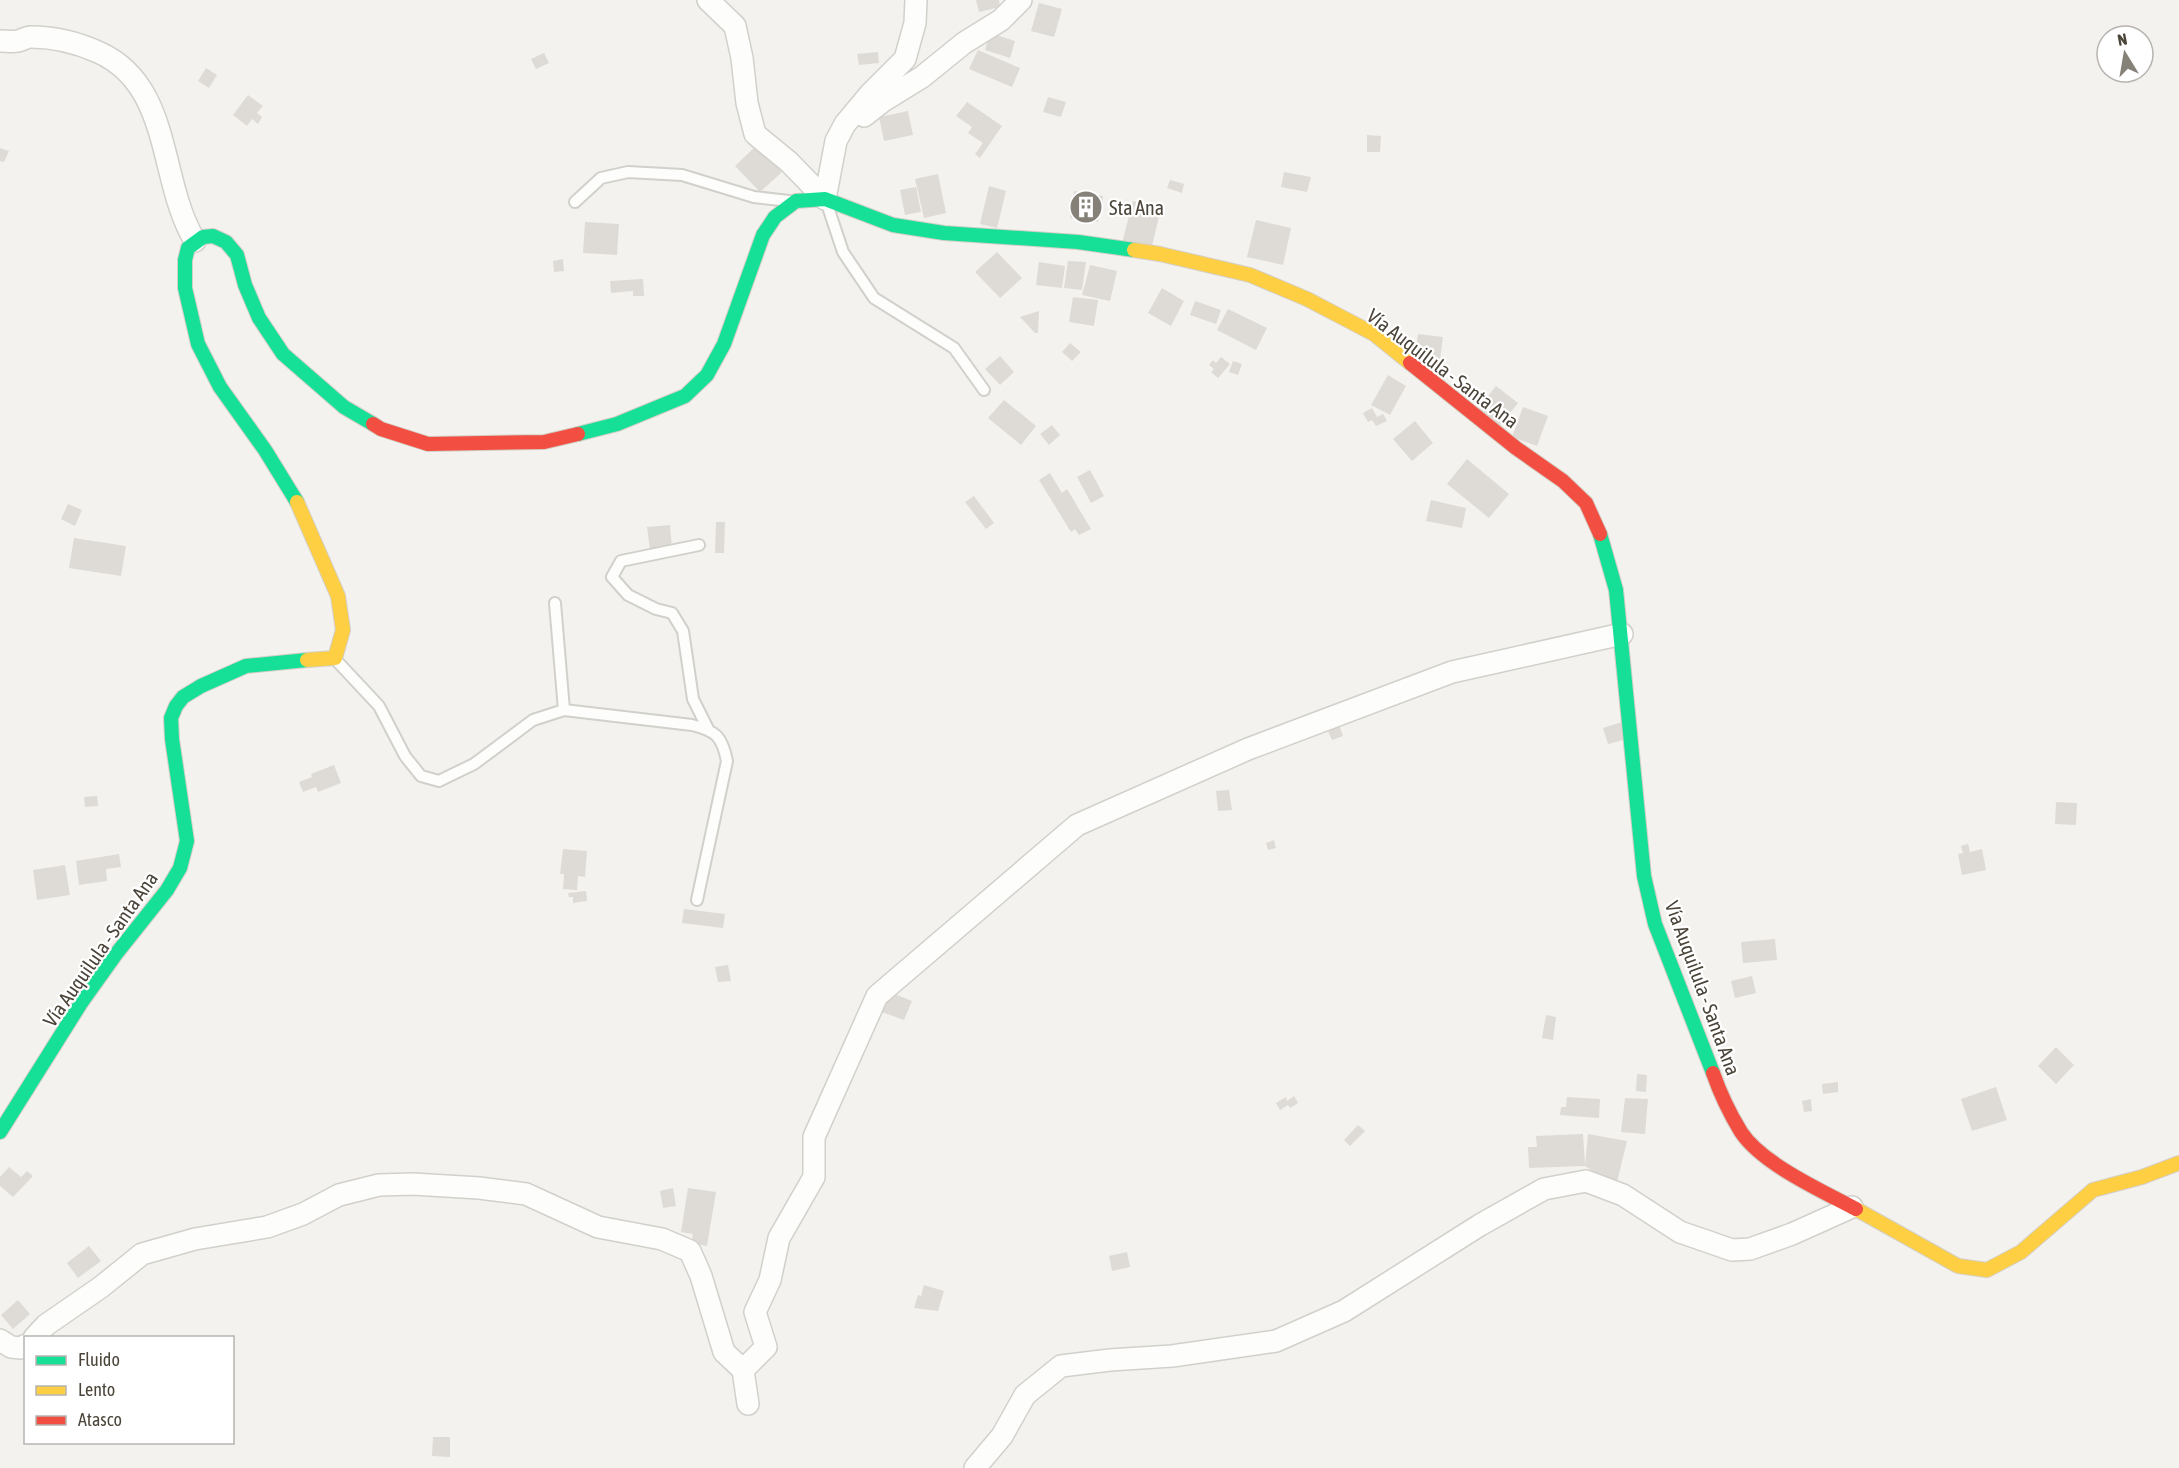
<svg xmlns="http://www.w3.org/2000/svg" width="2179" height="1468" font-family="'Asap Condensed',sans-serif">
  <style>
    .building { fill: #dedbd6 }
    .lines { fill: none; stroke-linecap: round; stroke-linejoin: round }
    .lane-casing { stroke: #d2d0cb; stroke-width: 14 }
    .street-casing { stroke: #d2d0cb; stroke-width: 24 }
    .fast-casing { stroke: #d3cfc5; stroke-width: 16 }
    .slow-casing { stroke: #d3cfc5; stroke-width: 16 }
    .jam-casing { stroke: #d3cfc5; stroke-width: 16 }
    .lane { stroke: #fdfdfc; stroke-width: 10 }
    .street { stroke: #fdfdfc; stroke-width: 21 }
    .fast { stroke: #16e098; stroke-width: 14 }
    .slow { stroke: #ffcf43; stroke-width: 14 }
    .jam { stroke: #f24e42; stroke-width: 14 }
    .labels { text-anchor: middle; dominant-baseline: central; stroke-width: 4.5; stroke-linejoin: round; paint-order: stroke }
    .poi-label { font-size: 20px; fill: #4b4439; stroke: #fff; text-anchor: start }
    .street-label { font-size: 20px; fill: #4b4439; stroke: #fff }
  </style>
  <rect width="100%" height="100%" fill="#f4f2ee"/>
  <path class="building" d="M 976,0 L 999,0 L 1000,7 L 979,12 Z
    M 1039,3 L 1062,9 L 1054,37 L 1031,31 Z
    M 990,33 L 1015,41 L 1010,58 L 985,50 Z
    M 978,50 L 1020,68 L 1012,87 L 969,69 Z
    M 878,52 L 879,63 L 859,65 L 857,54 Z
    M 544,53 L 549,63 L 536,69 L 531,59 Z
    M 206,68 L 217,75 L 209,88 L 198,81 Z
    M 248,95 L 263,106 L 257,113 L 262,117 L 258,124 L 252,119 L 247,126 L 233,115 Z
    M 1048,97 L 1066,102 L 1061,117 L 1043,112 Z
    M 967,102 L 1002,126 L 980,158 L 975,154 L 983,143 L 968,133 L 972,127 L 956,116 Z
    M 908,111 L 913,135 L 884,141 L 879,117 Z
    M 1367,135 L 1381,136 L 1380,152 L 1367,152 Z
    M 757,145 L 782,172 L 760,192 L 735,166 Z
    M 0,148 L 9,151 L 4,162 L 0,161 Z
    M 1284,172 L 1311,177 L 1307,192 L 1281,187 Z
    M 938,174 L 946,213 L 924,218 L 915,179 Z
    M 1170,180 L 1184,184 L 1182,193 L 1167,188 Z
    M 989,186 L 1006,191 L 997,228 L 980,224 Z
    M 916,187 L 921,212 L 905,215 L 900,190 Z
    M 1074,191 L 1103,196 L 1098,222 L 1070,218 Z
    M 1133,201 L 1161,208 L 1151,250 L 1122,243 Z
    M 1256,220 L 1291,228 L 1283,265 L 1247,257 Z
    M 585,222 L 619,224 L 617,255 L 583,253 Z
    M 997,252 L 1022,278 L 1000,298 L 975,272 Z
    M 563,259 L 564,271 L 554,272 L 553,261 Z
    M 1068,261 L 1086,262 L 1082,290 L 1064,288 Z
    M 1039,262 L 1065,266 L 1062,288 L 1036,285 Z
    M 1090,265 L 1117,271 L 1110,301 L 1082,295 Z
    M 643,279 L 644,296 L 633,296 L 633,291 L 611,293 L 610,281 Z
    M 1162,288 L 1184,301 L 1171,326 L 1148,313 Z
    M 1073,297 L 1098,300 L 1094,326 L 1069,322 Z
    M 1195,301 L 1221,310 L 1216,324 L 1190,315 Z
    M 1228,309 L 1267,328 L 1256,350 L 1217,330 Z
    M 1039,311 L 1038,333 L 1035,333 L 1020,317 Z
    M 1418,334 L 1443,337 L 1439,367 L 1414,364 Z
    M 1070,343 L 1081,352 L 1072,361 L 1062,352 Z
    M 1000,356 L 1014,372 L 1000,385 L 985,369 Z
    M 1221,357 L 1230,364 L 1218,378 L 1211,372 L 1214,369 L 1209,365 L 1213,360 L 1216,363 Z
    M 1233,361 L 1242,364 L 1238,375 L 1229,372 Z
    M 1388,375 L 1406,386 L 1390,415 L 1371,405 Z
    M 1496,386 L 1518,403 L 1499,427 L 1477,410 Z
    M 1004,400 L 1036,426 L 1021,445 L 988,418 Z
    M 1523,407 L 1548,416 L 1537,446 L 1512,437 Z
    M 1372,408 L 1377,417 L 1383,414 L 1387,421 L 1376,426 L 1372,420 L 1368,422 L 1363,413 Z
    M 1415,421 L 1433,443 L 1412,461 L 1393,439 Z
    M 1052,425 L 1060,435 L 1049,445 L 1040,434 Z
    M 1467,459 L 1509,494 L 1489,518 L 1447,484 Z
    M 1090,470 L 1104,496 L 1091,503 L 1077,477 Z
    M 1050,473 L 1062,493 L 1067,489 L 1091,529 L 1079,535 L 1075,529 L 1071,532 L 1039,480 Z
    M 974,496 L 994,523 L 986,529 L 965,502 Z
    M 1431,500 L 1466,508 L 1462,528 L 1426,521 Z
    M 68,504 L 82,510 L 75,526 L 61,519 Z
    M 716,522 L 725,522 L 724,553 L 715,553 Z
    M 670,525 L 672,548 L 650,550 L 647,527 Z
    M 74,538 L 126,546 L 121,576 L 69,568 Z
    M 1622,722 L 1627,739 L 1608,744 L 1603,728 Z
    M 1340,727 L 1343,736 L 1332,740 L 1328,731 Z
    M 334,765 L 341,783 L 318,792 L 316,787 L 303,792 L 299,782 L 312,777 L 311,774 Z
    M 1229,790 L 1232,810 L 1218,811 L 1216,791 Z
    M 97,796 L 98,806 L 85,807 L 84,797 Z
    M 2056,802 L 2077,803 L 2076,825 L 2055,824 Z
    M 1274,840 L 1276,848 L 1268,850 L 1266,843 Z
    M 1968,844 L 1970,852 L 1982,849 L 1986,870 L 1962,875 L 1958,854 L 1963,853 L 1961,846 Z
    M 563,849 L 587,851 L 585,877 L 578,876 L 577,890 L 563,889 L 564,874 L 560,874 Z
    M 119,854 L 121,867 L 106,869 L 107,881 L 79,885 L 76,861 Z
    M 65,865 L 70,895 L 37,900 L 33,870 Z
    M 586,891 L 587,901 L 573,903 L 573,897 L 569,897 L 568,893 Z
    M 684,909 L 725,914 L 723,928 L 682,923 Z
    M 1775,939 L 1777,960 L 1743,963 L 1741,942 Z
    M 728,965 L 731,981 L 718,982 L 715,967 Z
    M 1752,976 L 1756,993 L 1735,998 L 1731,981 Z
    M 887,991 L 912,1001 L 904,1020 L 879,1011 Z
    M 1546,1015 L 1556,1017 L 1553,1040 L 1542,1038 Z
    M 2056,1047 L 2074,1065 L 2056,1084 L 2038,1066 Z
    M 1637,1074 L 1647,1075 L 1646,1092 L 1636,1091 Z
    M 1838,1082 L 1838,1092 L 1823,1094 L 1822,1084 Z
    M 1996,1087 L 2007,1120 L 1972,1131 L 1961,1099 Z
    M 1294,1096 L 1298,1103 L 1290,1108 L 1288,1105 L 1280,1110 L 1276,1103 L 1286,1097 L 1287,1101 Z
    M 1567,1097 L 1600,1099 L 1599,1118 L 1560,1115 L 1561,1107 L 1566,1107 Z
    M 1625,1098 L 1648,1099 L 1645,1134 L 1621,1132 Z
    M 1811,1099 L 1812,1111 L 1804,1112 L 1802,1101 Z
    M 1358,1125 L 1365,1131 L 1350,1146 L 1344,1140 Z
    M 1583,1134 L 1585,1165 L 1588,1134 L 1627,1141 L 1616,1186 L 1585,1166 L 1529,1168 L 1528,1147 L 1537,1147 L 1536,1136 Z
    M 9,1167 L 21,1177 L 27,1171 L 33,1176 L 13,1197 L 0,1186 L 0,1177 Z
    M 673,1188 L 676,1206 L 663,1208 L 660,1191 Z
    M 688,1188 L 716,1192 L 707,1246 L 691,1243 L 693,1234 L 681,1232 Z
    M 89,1246 L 101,1261 L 78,1278 L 67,1263 Z
    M 1127,1252 L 1130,1267 L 1112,1271 L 1109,1256 Z
    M 924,1285 L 944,1291 L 938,1311 L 914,1308 L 918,1295 L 921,1296 Z
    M 18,1300 L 30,1314 L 13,1329 L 1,1315 Z
    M 433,1437 L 450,1437 L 450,1457 L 432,1456 Z"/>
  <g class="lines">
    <g class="lane-casing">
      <path id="lane" d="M 575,202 L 601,178 L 628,172 L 682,175 L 754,197 L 789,201
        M 827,204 L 843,252 L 874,298 L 954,348 L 984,390
        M 699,545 L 621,561 L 612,577 L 628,595 L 656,609 L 672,613 L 683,631 L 693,699 L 708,729
        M 555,603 L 564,710
        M 335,659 L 379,706 L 405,756 L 421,776 L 439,781 L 474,764 L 533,720 L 564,710 L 692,725 C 716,731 722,736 727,761 L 697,900"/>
    </g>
    <g class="street-casing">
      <path id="street" d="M 708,0 L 735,26 L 742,58 L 747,103 L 755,134 L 789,162 L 825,199
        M 0,41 C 6,41 13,42 18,41 C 23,40 26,37 31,37 C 54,37 78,43 98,52 C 173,85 158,180 195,241
        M 864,116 L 883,101 L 922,77 L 964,43 L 1001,20 L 1021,0
        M 825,199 L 836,141 L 845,124 L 870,94 L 905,59 L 915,23 L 916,0
        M 34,1338 L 46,1325 L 101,1287 L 142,1254 L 195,1239 L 267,1227 L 303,1214 L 339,1195 L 379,1185 L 413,1184 L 479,1188 L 526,1194 L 598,1227 L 662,1239 L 690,1251 L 701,1276 L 724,1352 L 743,1370 L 748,1404
        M 0,1340 L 11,1347 L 21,1348 L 26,1345
        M 743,1370 L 766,1347 L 755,1312 L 770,1280 L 779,1238 L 814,1177 L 814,1137 L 877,996 L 1077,825 L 1248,749 L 1452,672 L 1622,634
        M 975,1468 L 1002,1436 L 1025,1395 L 1061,1366 L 1110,1360 L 1172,1356 L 1276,1341 L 1344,1311 L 1480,1225 L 1544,1189 L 1586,1181 L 1623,1195 L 1680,1232 L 1732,1250 L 1750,1249 L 1792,1234 L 1852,1207"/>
    </g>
    <g class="fast-casing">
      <path id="fast" d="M 578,434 L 617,424 L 685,396 L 707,375 L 724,344 L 763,235 L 775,217 L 796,201 L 825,199 L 893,225 L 944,233 L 1078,242 L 1134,250
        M 297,502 L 265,450 L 220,387 L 198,344 L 185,288 L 185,260 L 188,248 L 203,237 L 213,236 L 226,242 L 237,255 L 245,285 L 259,318 L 283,354 L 344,407 L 373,424
        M 1600,534 L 1616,590 L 1644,876 L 1655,924 L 1713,1073
        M 0,1132 L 81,1003 L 116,954 L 167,890 L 180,868 L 187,841 L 172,739 L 171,718 L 176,706 L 183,697 L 201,686 L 246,666 L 307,660"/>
    </g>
    <g class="slow-casing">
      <path id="slow" d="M 1134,250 L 1160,254 L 1250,275 L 1307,299 L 1374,334 L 1410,363
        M 297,502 L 338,596 L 343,630 L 335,658 L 307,660
        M 1856,1209 L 1958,1266 L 1987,1270 L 2021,1252 L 2093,1190 L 2142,1177 L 2179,1163"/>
    </g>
    <g class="jam-casing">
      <path id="jam" d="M 1410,363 L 1516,448 L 1563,481 L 1586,503 L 1600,534
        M 373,424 L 381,429 L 428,444 L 544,442 L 578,434
        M 1713,1073 C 1720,1093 1730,1114 1741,1132 C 1762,1164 1822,1191 1856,1209"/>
    </g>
    <use href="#lane" class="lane"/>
    <use href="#street" class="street"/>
    <use href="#fast" class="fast"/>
    <use href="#slow" class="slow"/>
    <use href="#jam" class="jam"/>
  </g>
  <defs>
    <g id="building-disc" transform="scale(1.725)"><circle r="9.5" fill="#868178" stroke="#fff"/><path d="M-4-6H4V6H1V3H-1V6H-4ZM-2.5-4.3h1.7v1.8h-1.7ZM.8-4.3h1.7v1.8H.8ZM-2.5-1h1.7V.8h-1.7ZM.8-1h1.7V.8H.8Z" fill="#fff"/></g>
  </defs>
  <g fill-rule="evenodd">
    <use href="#building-disc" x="1086" y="207"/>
  </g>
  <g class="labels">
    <g class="poi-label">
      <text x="1109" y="207">Sta Ana</text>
    </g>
    <g class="street-label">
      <text transform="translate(1443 368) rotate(37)">Vía Auquilula - Santa Ana</text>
      <text transform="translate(100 949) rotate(-55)">Vía Auquilula - Santa Ana</text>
      <text transform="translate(1703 988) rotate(70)">Vía Auquilula - Santa Ana</text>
    </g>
  </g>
  <rect x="24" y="1336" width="210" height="108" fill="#ffffff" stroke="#b7b4b0" stroke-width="1.5"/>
  <rect x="36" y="1356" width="30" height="9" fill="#16e098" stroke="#b7b4b0" stroke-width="1.5"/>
  <text x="78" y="1366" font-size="18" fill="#4b4439">Fluido</text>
  <rect x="36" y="1386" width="30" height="9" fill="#ffcf43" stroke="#b7b4b0" stroke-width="1.5"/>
  <text x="78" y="1396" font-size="18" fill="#4b4439">Lento</text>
  <rect x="36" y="1416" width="30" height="9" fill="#f24e42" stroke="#b7b4b0" stroke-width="1.5"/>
  <text x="78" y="1426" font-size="18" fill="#4b4439">Atasco</text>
  <g transform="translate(2125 54) rotate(349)"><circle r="28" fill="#ffffff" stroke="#b7b4b0" stroke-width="1.5"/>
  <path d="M0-4.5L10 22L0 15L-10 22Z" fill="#868178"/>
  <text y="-9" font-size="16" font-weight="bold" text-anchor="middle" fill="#4b4439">N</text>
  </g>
</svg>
